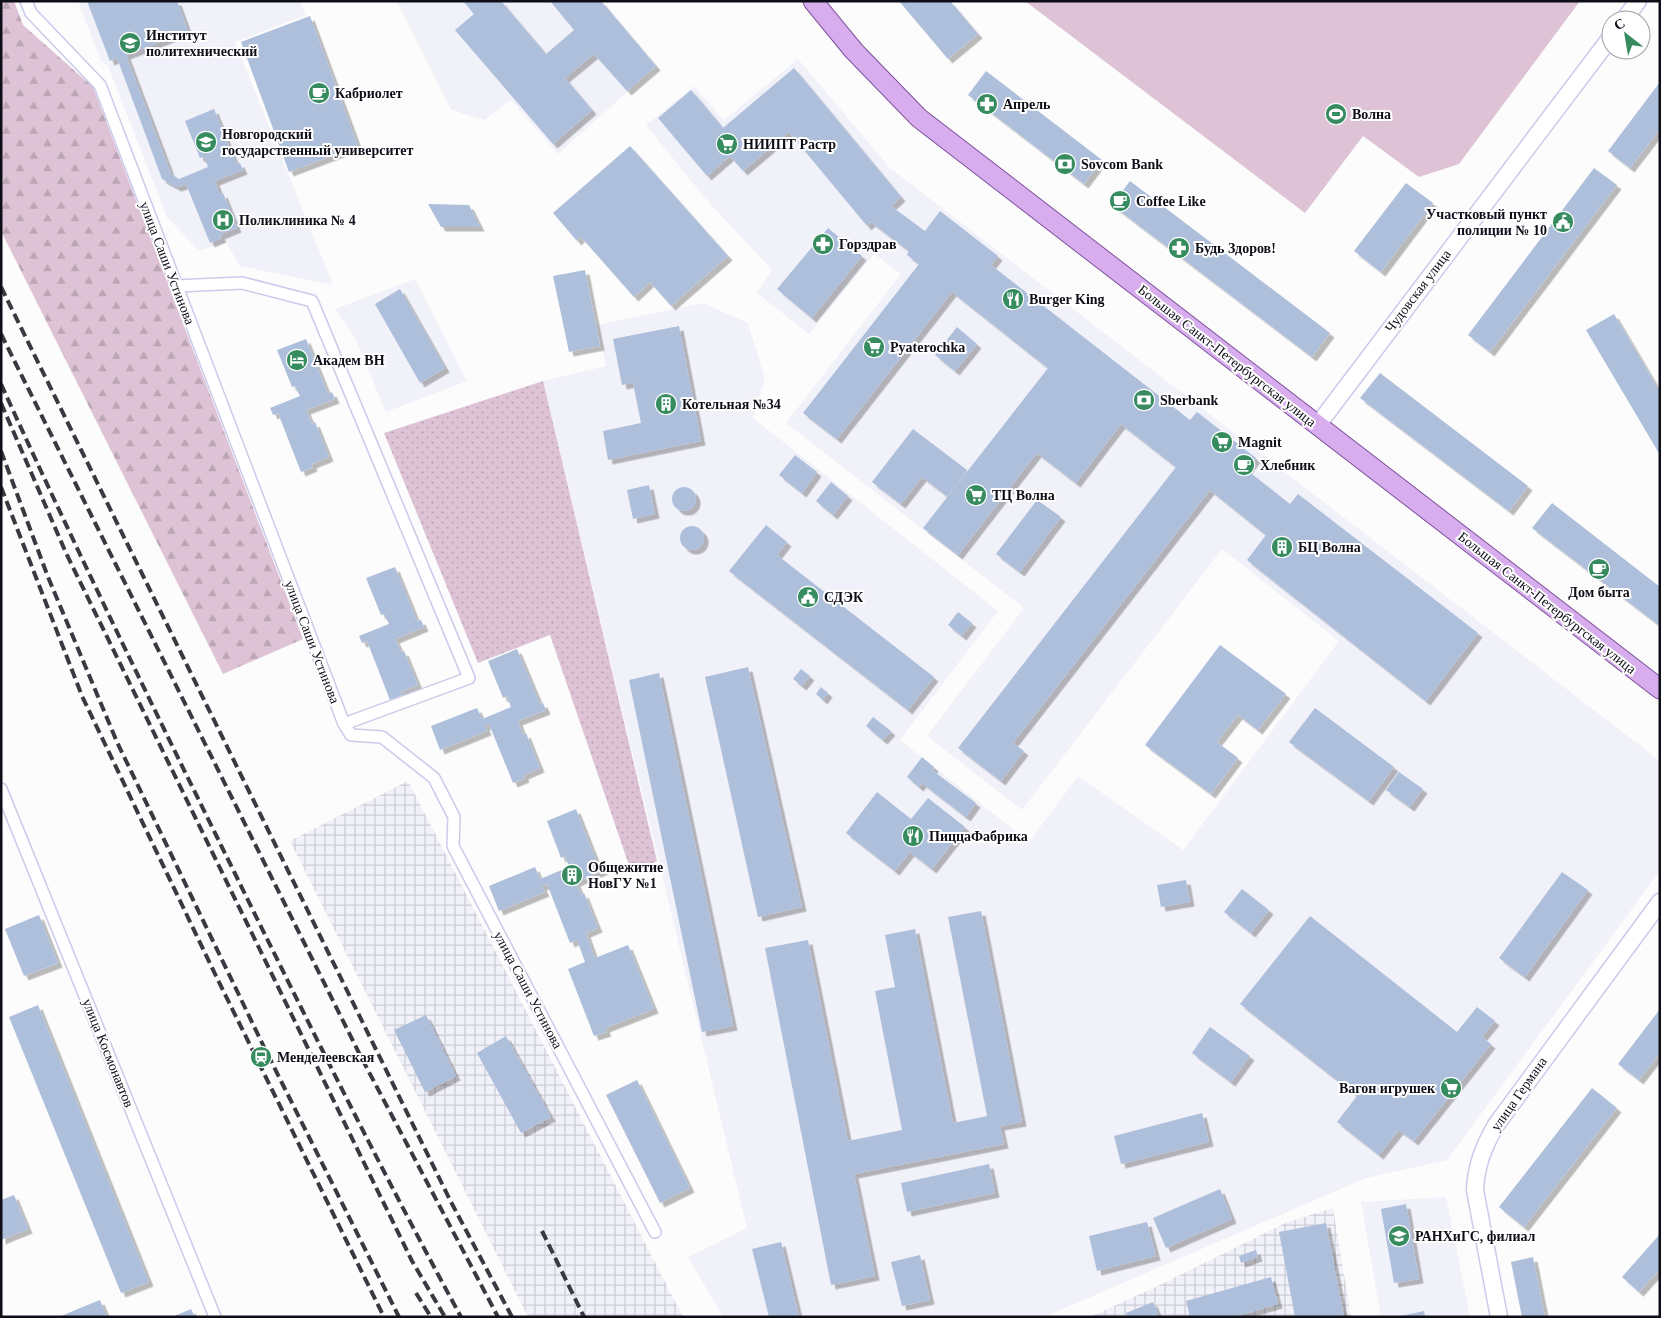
<svg xmlns="http://www.w3.org/2000/svg" width="1661" height="1318" font-family="Georgia,serif">
  <style>
    .built { fill: #f1f1fa }
    .industrial { fill: url(#industrial-grid) }
    .grass { fill: url(#grass-dots) }
    .forest { fill: url(#forest-firs) }
    .pitch { fill: #ddc3d5 }
    .building { fill: #aebfdc; filter: url(#shadow) }
    .lines { fill: none; stroke-linecap: round; stroke-linejoin: round }
    .minor-casing { stroke: #cacaea; stroke-width: 14 }
    .secondary-casing { stroke: #cacaea; stroke-width: 19 }
    .primary-casing { stroke: #7f529c; stroke-width: 21 }
    .minor { stroke: #fff; stroke-width: 11 }
    .secondary { stroke: #fff; stroke-width: 16 }
    .primary { stroke: #d7adee; stroke-width: 19 }
    .rail { stroke: #393941; stroke-width: 4; stroke-dasharray: 10 5; stroke-linecap: butt }
    .labels { text-anchor: middle; dominant-baseline: central; stroke-width: 4; stroke-linejoin: round; paint-order: stroke }
    .poi-label { font-size: 14px; font-weight: bold; fill: #0e0e18; stroke: #fff; text-anchor: start }
    .street-label { font-size: 14px; fill: #0e0e18; stroke: #fff }
  </style>
  <defs>
    <pattern id="industrial-grid" width="8" height="8" patternUnits="userSpaceOnUse" patternTransform="scale(1.25)"><rect width="8" height="8" fill="#f1f1fa"/><path d="M0 4h8M4 0v8" fill="none" stroke="#cdcdd6"/></pattern>
    <pattern id="grass-dots" width="8" height="8" patternUnits="userSpaceOnUse" patternTransform="scale(1.25)"><rect width="8" height="8" fill="#ddc3d5"/><path d="M2 2h.1M6 6h.1" fill="none" stroke="#bca6b6" stroke-width="1.8" stroke-linecap="round"/></pattern>
    <pattern id="forest-firs" width="22" height="20" patternUnits="userSpaceOnUse" patternTransform="scale(1.25)"><rect width="22" height="20" fill="#ddc3d5"/><path d="M5 1l3.5 6h-7zM16 11l3.5 6h-7z" fill="#bca6b6"/></pattern>
    <filter id="shadow"><feDropShadow dx="4.5" dy="4.5" stdDeviation="0" flood-color="#0004"/></filter>
  </defs>
  <rect width="100%" height="100%" fill="#fcfcfc"/>
  <path class="built" d="M 78,1 L 300,1 L 306,15 L 235,42 L 333,285 L 240,266 L 226,242 L 199,251 L 167,217 L 108,66 L 101,61 Z
    M 397,1 L 601,1 L 656,66 L 558,154 L 511,100 L 484,120 L 451,110 Z
    M 798,59 L 890,168 L 1660,761 L 1660,871 L 1447,1160 L 1366,1178 L 1044,1317 L 723,1317 L 688,1257 L 747,1228 L 543,381 L 606,366 L 597,325 L 703,303 L 748,323 L 765,379 L 753,418 L 998,611 L 900,740 L 1029,842 L 1078,776 L 1183,850 L 1339,641 L 1222,549 L 1022,810 L 927,736 L 1024,608 L 786,423 L 901,274 L 874,254 L 809,334 L 757,293 L 772,270 L 705,198 L 646,125 L 694,86 L 724,120 Z
    M 415,279 L 467,381 L 386,412 L 354,336 L 335,309 Z
    M 1446,1197 L 1470,1317 L 1381,1317 L 1361,1202 Z"/>
  <path class="industrial" d="M 408,781 L 683,1317 L 528,1317 L 290,841 Z
    M 1333,1208 L 1351,1317 L 1090,1317 L 1160,1285 L 1285,1223 Z"/>
  <path class="grass" d="M 543,381 L 657,861 L 632,874 L 550,635 L 478,663 L 384,433 Z"/>
  <path class="forest" d="M 1,1 L 14,1 L 23,25 L 93,87 L 303,639 L 223,674 L 1,231 Z"/>
  <path class="pitch" d="M 1025,1 L 1580,1 L 1459,164 L 1419,177 L 1363,136 L 1305,213 Z"/>
  <path class="building" d="M 87,1 L 177,1 L 188,31 L 126,55 L 171,174 L 179,179 L 208,167 L 204,156 L 200,158 L 185,121 L 214,109 L 236,164 L 240,163 L 243,170 L 215,181 L 220,195 L 223,193 L 237,228 L 220,235 L 222,238 L 210,243 L 186,184 L 177,187 L 162,179 L 117,58 L 110,61 Z
    M 463,1 L 501,1 L 546,54 L 574,30 L 550,1 L 601,1 L 656,66 L 627,91 L 594,54 L 565,78 L 592,110 L 553,144 L 455,30 L 474,14 Z
    M 899,1 L 950,1 L 978,34 L 948,59 Z
    M 310,16 L 358,146 L 289,172 L 241,42 Z
    M 794,68 L 901,197 L 891,206 L 925,231 L 940,211 L 998,256 L 991,265 L 1190,420 L 1197,412 L 1256,458 L 1247,470 L 1290,504 L 1298,494 L 1478,633 L 1426,701 L 1247,560 L 1266,535 L 1210,490 L 1013,743 L 1024,751 L 1001,781 L 958,748 L 1176,467 L 1121,424 L 1076,483 L 1037,453 L 958,555 L 923,528 L 1048,368 L 952,292 L 837,439 L 803,413 L 919,264 L 907,255 L 909,251 L 871,222 L 867,226 L 789,132 L 743,171 L 730,156 L 707,176 L 658,118 L 691,90 L 723,128 Z
    M 986,71 L 1102,160 L 1084,184 L 968,95 Z
    M 1660,82 L 1660,129 L 1630,168 L 1608,151 Z
    M 630,146 L 728,256 L 671,306 L 650,282 L 634,297 L 581,237 L 577,241 L 553,213 Z
    M 1594,168 L 1617,185 L 1490,352 L 1468,335 Z
    M 1130,181 L 1330,333 L 1312,357 L 1112,205 Z
    M 1406,183 L 1433,203 L 1381,272 L 1354,251 Z
    M 428,204 L 469,205 L 480,227 L 441,227 Z
    M 828,228 L 862,256 L 812,318 L 777,289 Z
    M 585,270 L 600,346 L 569,352 L 553,276 Z
    M 400,289 L 445,368 L 420,383 L 375,304 Z
    M 1614,314 L 1660,392 L 1660,455 L 1586,330 Z
    M 679,326 L 701,441 L 608,460 L 603,431 L 641,423 L 633,383 L 622,385 L 613,339 Z
    M 957,327 L 977,344 L 955,371 L 935,355 Z
    M 306,339 L 328,394 L 332,392 L 335,399 L 306,410 L 312,424 L 315,422 L 329,457 L 312,464 L 313,467 L 301,472 L 278,413 L 273,415 L 270,408 L 300,396 L 295,386 L 292,387 L 277,350 Z
    M 1380,373 L 1528,486 L 1509,511 L 1360,398 Z
    M 913,429 L 967,470 L 947,496 L 922,477 L 901,504 L 872,482 Z
    M 795,455 L 817,472 L 802,493 L 779,475 Z
    M 831,482 L 848,496 L 833,515 L 816,501 Z
    M 649,485 L 655,514 L 633,519 L 627,490 Z
    M672 499a12 12 0 1 1 24 0a12 12 0 1 1-24 0Z
    M 1037,500 L 1061,517 L 1020,572 L 996,554 Z
    M 1552,503 L 1660,587 L 1660,626 L 1532,528 Z
    M 766,525 L 787,542 L 777,555 L 934,677 L 908,710 L 729,571 Z
    M680 538a12 12 0 1 1 24 0a12 12 0 1 1-24 0Z
    M 395,567 L 417,621 L 421,620 L 424,627 L 395,639 L 401,652 L 404,651 L 418,685 L 401,692 L 402,695 L 390,700 L 367,641 L 362,643 L 359,636 L 389,624 L 384,614 L 381,615 L 366,578 Z
    M 958,612 L 972,623 L 962,636 L 948,625 Z
    M 1220,645 L 1286,694 L 1258,730 L 1238,715 L 1217,742 L 1238,758 L 1211,794 L 1145,745 Z
    M 517,649 L 540,704 L 543,703 L 546,710 L 518,721 L 523,735 L 526,733 L 540,768 L 524,775 L 525,778 L 513,783 L 489,724 L 485,726 L 487,731 L 440,750 L 431,726 L 477,708 L 482,719 L 511,707 L 507,696 L 503,698 L 488,661 Z
    M 748,667 L 802,907 L 758,917 L 705,677 Z
    M 801,669 L 810,676 L 802,686 L 793,679 Z
    M 659,673 L 733,1026 L 702,1032 L 629,680 Z
    M 821,687 L 828,693 L 823,700 L 816,694 Z
    M 1315,708 L 1394,767 L 1369,801 L 1289,742 Z
    M 873,717 L 891,731 L 883,740 L 866,726 Z
    M 922,757 L 934,767 L 932,770 L 976,803 L 966,817 L 922,783 L 919,787 L 907,777 Z
    M 1399,772 L 1423,789 L 1410,807 L 1386,790 Z
    M 877,792 L 911,819 L 928,798 L 965,827 L 932,869 L 910,852 L 895,871 L 846,833 Z
    M 576,809 L 598,865 L 601,863 L 604,870 L 576,882 L 581,895 L 584,893 L 598,928 L 586,933 L 595,958 L 628,945 L 654,1009 L 605,1028 L 607,1032 L 594,1036 L 568,969 L 585,962 L 577,940 L 570,943 L 547,884 L 542,886 L 545,892 L 499,911 L 489,886 L 535,867 L 540,879 L 569,867 L 565,856 L 561,858 L 547,821 Z
    M 1562,872 L 1588,890 L 1525,977 L 1499,958 Z
    M 1186,880 L 1190,902 L 1161,907 L 1157,885 Z
    M 1242,889 L 1269,910 L 1251,933 L 1224,912 Z
    M 981,911 L 1022,1122 L 1000,1126 L 1004,1144 L 854,1174 L 875,1276 L 831,1285 L 765,948 L 808,940 L 848,1141 L 902,1130 L 875,991 L 895,987 L 885,935 L 915,929 L 953,1123 L 987,1116 L 948,917 Z
    M 39,915 L 58,963 L 24,976 L 5,929 Z
    M 1310,916 L 1457,1032 L 1477,1007 L 1495,1021 L 1482,1037 L 1491,1044 L 1414,1141 L 1399,1130 L 1379,1155 L 1337,1122 L 1357,1096 L 1240,1004 Z
    M 38,1005 L 149,1282 L 121,1293 L 9,1017 Z
    M 1660,1009 L 1660,1053 L 1639,1080 L 1618,1064 Z
    M 426,1015 L 456,1076 L 425,1092 L 394,1030 Z
    M 1210,1027 L 1250,1056 L 1231,1082 L 1192,1053 Z
    M 506,1036 L 551,1117 L 521,1133 L 477,1053 Z
    M 637,1080 L 690,1188 L 660,1203 L 606,1095 Z
    M 1592,1088 L 1617,1108 L 1524,1227 L 1499,1207 Z
    M 1202,1113 L 1209,1142 L 1121,1164 L 1114,1136 Z
    M 989,1164 L 995,1193 L 907,1212 L 901,1183 Z
    M 1220,1189 L 1232,1219 L 1166,1248 L 1153,1218 Z
    M 14,1195 L 28,1229 L 1,1240 L 1,1200 Z
    M 1406,1204 L 1419,1279 L 1394,1283 L 1381,1209 Z
    M 1147,1222 L 1156,1256 L 1097,1271 L 1089,1236 Z
    M 1326,1223 L 1344,1317 L 1295,1317 L 1279,1232 Z
    M 1660,1234 L 1660,1269 L 1639,1292 L 1622,1277 Z
    M 781,1242 L 799,1317 L 769,1317 L 752,1249 Z
    M 1256,1250 L 1258,1257 L 1241,1263 L 1239,1256 Z
    M 920,1255 L 930,1300 L 902,1306 L 891,1262 Z
    M 1533,1257 L 1545,1317 L 1522,1317 L 1511,1262 Z
    M 1271,1277 L 1278,1304 L 1234,1317 L 1190,1317 L 1186,1301 Z
    M 100,1300 L 107,1317 L 59,1317 L 80,1308 Z
    M 1153,1302 L 1159,1317 L 1127,1317 L 1126,1313 Z
    M 191,1309 L 195,1317 L 172,1317 Z
    M 1424,1311 L 1425,1317 L 1401,1317 L 1401,1316 Z"/>
  <g class="lines">
    <g class="minor-casing">
      <path id="minor" d="M 26,1 L 31,13 L 100,85 L 344,724 L 351,735 L 382,737 L 434,778 L 454,817 L 453,846 L 655,1232
        M 176,286 L 242,283 L 312,301 L 469,678 L 344,724
        M 1,789 L 215,1317"/>
    </g>
    <g class="secondary-casing">
      <path id="secondary" d="M 1624,20 L 1638,1
        M 1317,426 L 1611,37
        M 1499,1317 L 1475,1190 C 1476,1165 1484,1146 1496,1125 L 1660,902"/>
    </g>
    <g class="primary-casing">
      <path id="primary" d="M 813,1 L 854,51 L 919,118 L 1660,689"/>
    </g>
    <use href="#minor" class="minor"/>
    <use href="#secondary" class="secondary"/>
    <use href="#primary" class="primary"/>
    <path class="rail" d="M 1,287 L 451,1202 L 512,1317
      M 1,334 L 360,1055 L 498,1317
      M 1,384 C 70,536 143,687 217,837 C 296,998 375,1159 461,1317
      M 1,403 L 66,553 L 412,1261 L 445,1317
      M 1,451 L 48,577 L 117,742 L 264,1047 L 399,1317
      M 1,487 L 82,696 L 216,976 L 384,1317
      M 542,1231 L 584,1317
      M 416,1293 L 431,1317"/>
  </g>
  <defs>
    <g id="university-disc" transform="scale(1.125)"><circle r="9.5" fill="#368b5f" stroke="#fff"/><path d="M0-5L7-2L0 1L-7-2ZM-4 1L0 2.5L4 1V4Q0 6-4 4Z" fill="#fff"/></g>
    <g id="cafe-disc" transform="scale(1.125)"><circle r="9.5" fill="#368b5f" stroke="#fff"/><path d="M-5.5-4.5H6V0H3Q3 3.5 0 3.5H-2.5Q-5.5 3.5-5.5 0ZM3-3.2v2h1.7v-2ZM-6 4.5H4V6H-6Z" fill="#fff"/></g>
    <g id="pharmacy-disc" transform="scale(1.125)"><circle r="9.5" fill="#368b5f" stroke="#fff"/><path d="M-2-6h4v4h4v4h-4v4h-4v-4h-4v-4h4Z" fill="#fff"/></g>
    <g id="stadium-disc" transform="scale(1.125)"><circle r="9.5" fill="#368b5f" stroke="#fff"/><path d="M0-5a6.5 5 0 1 0 0 10a6.5 5 0 1 0 0-10ZM-3.5-1.8h7v3.6h-7Z" fill="#fff"/></g>
    <g id="supermarket-disc" transform="scale(1.125)"><circle r="9.5" fill="#368b5f" stroke="#fff"/><path d="M-6-5.5h2.5l.6 2H6L4.5 2H-2.5L-4.4-4H-6ZM-1.5 3.2a1.3 1.3 0 1 0 .1 0ZM3 3.2a1.3 1.3 0 1 0 .1 0Z" fill="#fff"/></g>
    <g id="bank-disc" transform="scale(1.125)"><circle r="9.5" fill="#368b5f" stroke="#fff"/><path d="M-6-4H6V4H-6ZM0-2.3a2.3 2.3 0 1 0 0 4.6a2.3 2.3 0 1 0 0-4.6Z" fill="#fff"/></g>
    <g id="hospital-disc" transform="scale(1.125)"><circle r="9.5" fill="#368b5f" stroke="#fff"/><path d="M-5-5h3v3.5h4V-5h3V5h-3V1.5h-4V5h-3Z" fill="#fff"/></g>
    <g id="civic-disc" transform="scale(1.125)"><circle r="9.5" fill="#368b5f" stroke="#fff"/><path d="M-.6-6.5H3V-4.5H.6V-3L4-1V1h2V6H-6V1h2V-1L-.6-3ZM-1.2 2.5V6h2.4V2.5Z" fill="#fff"/></g>
    <g id="restaurant-disc" transform="scale(1.125)"><circle r="9.5" fill="#368b5f" stroke="#fff"/><path d="M-5-6h1v4h1v-4h1v4h1v-4h1v5L-1.5 .5V6h-2V.5L-5-1ZM5-6V6H3V1.5H1.5Q1.5-4 5-6Z" fill="#fff"/></g>
    <g id="hotel-disc" transform="scale(1.125)"><circle r="9.5" fill="#368b5f" stroke="#fff"/><path d="M-6-4.5h1.5V1H6V5H4.5V3h-9V5H-6ZM-4 0a1.8 1.8 0 1 1 3.6 0ZM.5 0V-2.5h3Q6-2.5 6 0Z" fill="#fff"/></g>
    <g id="building-disc" transform="scale(1.125)"><circle r="9.5" fill="#368b5f" stroke="#fff"/><path d="M-4-6H4V6H1V3H-1V6H-4ZM-2.5-4.3h1.7v1.8h-1.7ZM.8-4.3h1.7v1.8H.8ZM-2.5-1h1.7V.8h-1.7ZM.8-1h1.7V.8H.8Z" fill="#fff"/></g>
    <g id="station-disc" transform="scale(1.125)"><circle r="9.5" fill="#368b5f" stroke="#fff"/><path d="M-3-6H3Q5-6 5-4V2Q5 4 3 4L4.5 6H3L1.5 4h-3L-3 6H-4.5L-3 4Q-5 4-5 2V-4Q-5-6-3-6ZM-3.5-4v3h7v-3ZM-3.5 1v1.5H-2V1ZM2 1v1.5H3.5V1Z" fill="#fff"/></g>
  </defs>
  <g fill-rule="evenodd">
    <use href="#university-disc" x="130" y="43"/>
    <use href="#cafe-disc" x="319" y="93"/>
    <use href="#pharmacy-disc" x="987" y="104"/>
    <use href="#stadium-disc" x="1336" y="114"/>
    <use href="#university-disc" x="206" y="142"/>
    <use href="#supermarket-disc" x="727" y="144"/>
    <use href="#bank-disc" x="1065" y="164"/>
    <use href="#cafe-disc" x="1120" y="201"/>
    <use href="#hospital-disc" x="223" y="220"/>
    <use href="#civic-disc" x="1563" y="222"/>
    <use href="#pharmacy-disc" x="823" y="244"/>
    <use href="#pharmacy-disc" x="1179" y="248"/>
    <use href="#restaurant-disc" x="1013" y="299"/>
    <use href="#supermarket-disc" x="874" y="347"/>
    <use href="#hotel-disc" x="297" y="360"/>
    <use href="#bank-disc" x="1144" y="400"/>
    <use href="#building-disc" x="666" y="404"/>
    <use href="#supermarket-disc" x="1222" y="442"/>
    <use href="#cafe-disc" x="1244" y="465"/>
    <use href="#supermarket-disc" x="976" y="495"/>
    <use href="#building-disc" x="1282" y="547"/>
    <use href="#cafe-disc" x="1599" y="569"/>
    <use href="#civic-disc" x="808" y="597"/>
    <use href="#restaurant-disc" x="913" y="836"/>
    <use href="#building-disc" x="572" y="875"/>
    <use href="#station-disc" x="261" y="1057"/>
    <use href="#supermarket-disc" x="1451" y="1088"/>
    <use href="#university-disc" x="1399" y="1236"/>
  </g>
  <g class="labels">
    <g class="poi-label">
      <text x="146" y="35">Институт<tspan x="146" dy="16">политехнический</tspan></text>
      <text x="335" y="93">Кабриолет</text>
      <text x="1003" y="104">Апрель</text>
      <text x="1352" y="114">Волна</text>
      <text x="222" y="134">Новгородский<tspan x="222" dy="16">государственный университет</tspan></text>
      <text x="743" y="144">НИИПТ Растр</text>
      <text x="1081" y="164">Sovcom Bank</text>
      <text x="1136" y="201">Coffee Like</text>
      <text x="1547" y="214" text-anchor="end">Участковый пункт<tspan x="1547" dy="16">полиции № 10</tspan></text>
      <text x="239" y="220">Поликлиника № 4</text>
      <text x="839" y="244">Горздрав</text>
      <text x="1195" y="248">Будь Здоров!</text>
      <text x="1029" y="299">Burger King</text>
      <text x="890" y="347">Pyaterochka</text>
      <text x="313" y="360">Академ ВН</text>
      <text x="1160" y="400">Sberbank</text>
      <text x="682" y="404">Котельная №34</text>
      <text x="1238" y="442">Magnit</text>
      <text x="1260" y="465">Хлебник</text>
      <text x="992" y="495">ТЦ Волна</text>
      <text x="1298" y="547">БЦ Волна</text>
      <text x="1599" y="592" text-anchor="middle">Дом быта</text>
      <text x="824" y="597">СДЭК</text>
      <text x="929" y="836">ПиццаФабрика</text>
      <text x="588" y="867">Общежитие<tspan x="588" dy="16">НовГУ №1</tspan></text>
      <text x="277" y="1057">Менделеевская</text>
      <text x="1435" y="1088" text-anchor="end">Вагон игрушек</text>
      <text x="1415" y="1236">РАНХиГС, филиал</text>
    </g>
    <g class="street-label">
      <text transform="translate(167 263) rotate(69)">улица Саши Устинова</text>
      <text transform="translate(1418 291) rotate(-53)">Чудовская улица</text>
      <text transform="translate(1227 356) rotate(38)">Большая Санкт-Петербургская улица</text>
      <text transform="translate(1547 603) rotate(38)">Большая Санкт-Петербургская улица</text>
      <text transform="translate(312 642) rotate(69)">улица Саши Устинова</text>
      <text transform="translate(528 990) rotate(62)">улица Саши Устинова</text>
      <text transform="translate(108 1053) rotate(68)">улица Космонавтов</text>
      <text transform="translate(1519 1094) rotate(-55)">улица Германа</text>
    </g>
  </g>
  <rect width="1661" height="1318" fill="none" stroke="#0e0e18" stroke-width="5"/>
  <g transform="translate(1626 35) rotate(329)"><circle r="24" fill="#ffffff" stroke="#9f9fa3"/>
  <path d="M0-4L9 19L0 12L-9 19Z" fill="#368b5f"/>
  <text y="-8" font-size="14" font-weight="bold" text-anchor="middle" fill="#0e0e18">С</text>
  </g>
</svg>
